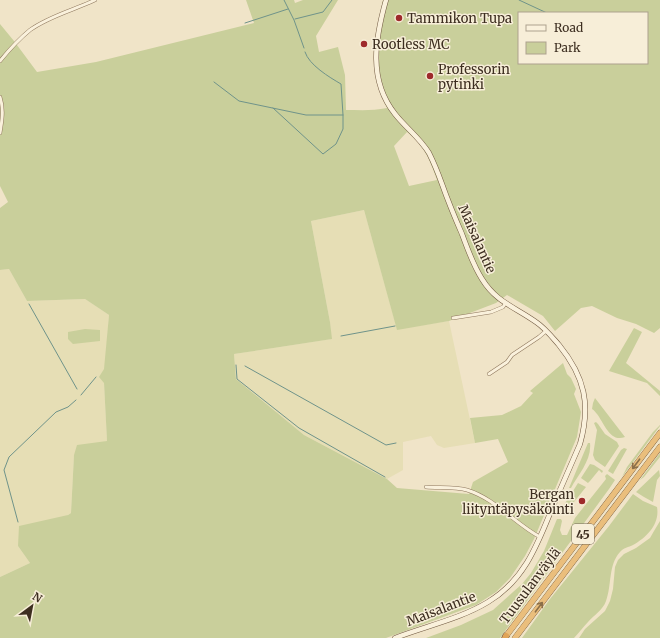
<svg xmlns="http://www.w3.org/2000/svg" width="660" height="638" font-family="Merriweather,serif">
  <style>
    .farmland { fill: #e6deb5 }
    .green { fill: #c9cf9b; fill-rule: evenodd }
    .lines { fill: none; stroke-linecap: round; stroke-linejoin: round }
    .stream { stroke: #6f938a; stroke-width: 1 }
    .minor-casing { stroke: #8d765c; stroke-width: 4 }
    .secondary-casing { stroke: #6f573f; stroke-width: 5.5 }
    .trunk-casing { stroke: #5b4430; stroke-width: 6 }
    .motorway-casing { stroke: #5b4430; stroke-width: 7 }
    .minor { stroke: #faf1dc; stroke-width: 3 }
    .secondary { stroke: #faf1dc; stroke-width: 4.5 }
    .trunk { stroke: #eabe7c; stroke-width: 5.5 }
    .motorway { stroke: #e0a458; stroke-width: 6 }
    .oneway { stroke: #8b6f49 }
    .poi-dot { fill: #9e2a2b; stroke: #f7eed8; stroke-width: 1.5 }
    .labels { text-anchor: middle; dominant-baseline: central; stroke-width: 3; stroke-linejoin: round; paint-order: stroke }
    .shield { fill: #f7eed8; stroke: #756857; stroke-width: 1 }
    .shield-label { font-size: 12px; font-weight: bold; fill: #3d2e20 }
    .poi-label { font-size: 13px; fill: #3d2e20; stroke: #f7eed8; text-anchor: start }
    .street-label { font-size: 13px; fill: #3d2e20; stroke: #f7eed8 }
  </style>
  <rect width="100%" height="100%" fill="#f0e4c8"/>
  <path class="farmland" d="M 364,210 L 397,329 L 449,321 L 475,443 L 444,448 L 437,445 L 431,436 L 403,442 L 403,470 L 387,479 L 304,435 L 236,379 L 234,354 L 331,339 L 330,322 L 311,221 Z
    M 9,269 L 27,301 L 85,299 L 109,315 L 104,383 L 107,441 L 74,455 L 71,513 L 18,546 L 30,563 L 0,577 L 0,270 Z"/>
  <path class="green" d="M 246,0 L 294,0 L 295,3 L 303,0 L 338,0 L 316,36 L 319,52 L 338,47 L 345,75 L 346,110 C 360,110 373,111 387,108 C 369,71 375,38 383,0 L 660,0 L 660,328 L 654,333 L 636,324 L 617,318 L 592,306 L 581,308 L 555,331 L 543,316 L 507,295 L 496,303 L 449,321 L 397,330 L 364,210 L 311,221 L 330,322 L 332,339 L 234,354 L 236,379 L 304,435 L 387,479 L 397,488 L 469,494 L 473,482 L 508,462 L 498,439 L 475,443 L 470,418 L 502,415 L 521,406 L 533,393 L 530,391 L 563,363 L 567,374 L 571,378 L 576,389 L 574,394 L 581,412 L 577,437 L 534,539 L 525,556 L 510,578 L 496,592 L 476,605 L 386,638 L 0,638 L 0,577 L 30,563 L 18,546 L 19,526 L 68,515 L 71,513 L 74,455 L 77,445 L 107,441 L 104,383 L 99,377 L 104,369 L 109,315 L 85,299 L 27,301 L 9,269 L 0,270 L 0,208 L 8,202 L 0,186 L 0,24 L 14,41 L 37,72 L 96,62 L 254,23 ZM 519,13 L 647,13 L 647,63 L 519,63 ZM 407,132 C 424,145 430,160 437,180 L 409,186 L 394,146 Z
    M 634,328 L 642,332 L 626,363 L 660,391 L 660,396 L 647,383 L 609,371 Z
    M 85,329 L 100,330 L 100,341 L 73,344 L 68,339 L 68,332 Z
    M 595,398 L 625,437 C 610,443 604,423 597,414 C 596,413 594,410 592,409 L 593,403 Z
    M 596,422 L 598,424 L 605,434 L 617,442 L 619,446 L 605,467 L 595,460 L 593,455 L 597,430 L 594,423 Z
    M 660,425 L 660,426 L 622,477 L 627,467 L 653,432 Z
    M 588,443 L 590,443 C 592,460 578,475 571,488 L 569,488 Z
    M 624,448 L 627,449 L 613,474 L 608,471 L 621,450 Z
    M 660,453 L 660,457 L 644,477 L 640,480 Z
    M 590,464 L 594,465 L 603,471 L 602,473 L 599,470 L 590,481 L 588,483 L 581,478 Z
    M 659,470 L 660,476 L 657,480 L 653,502 L 644,497 L 636,492 Z
    M 607,474 L 615,480 L 609,489 L 500,638 L 426,638 L 461,625 L 493,610 L 522,584 L 531,573 L 544,551 L 557,519 L 561,519 L 562,521 L 560,530 L 562,535 L 567,535 L 575,518 L 606,479 L 605,476 Z
    M 578,483 L 586,487 L 566,512 L 563,513 L 560,513 C 565,502 572,493 578,483 Z
    M 633,494 L 643,501 L 657,507 C 660,524 647,537 633,545 C 629,547 623,548 620,552 C 608,565 612,585 606,601 C 603,610 594,615 588,622 C 583,627 579,633 574,638 L 522,638 L 550,599 L 609,526 Z
    M 660,521 L 660,638 L 579,638 L 585,629 L 605,611 L 610,601 L 613,589 L 615,567 L 618,560 L 624,554 L 636,548 L 650,538 L 654,531 Z"/>
  <g class="lines">
    <path class="stream" d="M 284,0 L 294,20 L 304,48
      M 519,0 L 547,13
      M 295,19 L 323,12 L 332,0
      M 245,23 L 288,9
      M 214,82 L 239,101 L 306,115 L 343,115
      M 273,108 L 323,154 L 336,144 L 343,129 L 343,115 L 341,84 C 329,77 309,65 305,52
      M 29,304 L 77,389
      M 341,336 L 395,326
      M 236,365 L 237,379 L 299,428 L 385,477
      M 245,366 L 386,445 L 396,443
      M 81,395 L 96,377
      M 18,522 L 4,470 L 9,457 L 56,412 L 68,407 L 76,400"/>
    <g class="minor-casing">
      <path id="minor" d="M 0,61 C 9,50 19,39 30,30 C 49,16 74,10 95,0
        M 0,97 C 4,109 2,121 0,133
        M 453,318 L 491,312 L 503,307 L 505,304
        M 489,374 L 507,362 L 512,355 L 539,337 L 546,331
        M 426,487 C 439,488 456,487 467,490 C 496,499 515,524 540,537"/>
    </g>
    <g class="secondary-casing">
      <path id="secondary" d="M 386,0 C 375,39 368,80 395,114 C 406,128 420,138 429,153 C 434,163 438,173 442,184 C 448,201 455,218 462,234 C 468,250 473,265 482,279 C 496,302 515,307 536,322 C 545,328 552,337 559,345 C 585,377 591,405 580,444 C 571,465 562,485 553,506 C 538,543 525,580 488,602 C 460,619 426,626 395,638"/>
    </g>
    <g class="trunk-casing">
      <path id="trunk" d="M 506,636 L 660,433
        M 515,638 L 660,447"/>
    </g>
    <g class="motorway-casing">
      <path id="motorway" d="M 505,638 L 506,636"/>
    </g>
    <use href="#minor" class="minor"/>
    <use href="#secondary" class="secondary"/>
    <use href="#trunk" class="trunk"/>
    <use href="#motorway" class="motorway"/>
  </g>
  <defs><path id="oneway-shaft" d="M-6 0H5M1.5-3L5.5 0L1.5 3" fill="none" stroke-width="1.6" stroke-linecap="round" stroke-linejoin="round"/></defs>
  <g class="oneway">
    <use href="#oneway-shaft" transform="translate(636 464) rotate(127)"/>
    <use href="#oneway-shaft" transform="translate(539 607) rotate(-53)"/>
  </g>
  <g class="poi-dot">
    <circle cx="399" cy="18" r="4"/>
    <circle cx="364" cy="44" r="4"/>
    <circle cx="430" cy="76" r="4"/>
    <circle cx="582" cy="501" r="4"/>
  </g>
  <g class="labels">
    <rect class="shield" x="572" y="524" width="22" height="20" rx="3"/>
    <g class="shield-label">
      <text x="583" y="534">45</text>
    </g>
    <g class="poi-label">
      <text x="407" y="18">Tammikon Tupa</text>
      <text x="372" y="44">Rootless MC</text>
      <text x="438" y="69">Professorin<tspan x="438" dy="15">pytinki</tspan></text>
      <text x="574" y="494" text-anchor="end">Bergan<tspan x="574" dy="15">liityntäpysäköinti</tspan></text>
    </g>
    <g class="street-label">
      <text transform="translate(477 239) rotate(66)">Maisalantie</text>
      <text transform="translate(530 586) rotate(-53)">Tuusulanväylä</text>
      <text transform="translate(441 609) rotate(-21)">Maisalantie</text>
    </g>
  </g>
  <rect x="518" y="12" width="130" height="52" fill="#f7eed8" stroke="#ada18e"/>
  <rect x="526" y="25" width="20" height="6" fill="#faf1dc" stroke="#ada18e"/>
  <text x="554" y="32" font-size="12" fill="#3d2e20">Road</text>
  <rect x="526" y="42" width="20" height="12" fill="#c9cf9b" stroke="#ada18e"/>
  <text x="554" y="52" font-size="12" fill="#3d2e20">Park</text>
  <g transform="translate(32 606) rotate(32)" stroke="#f7eed8" stroke-width="3" paint-order="stroke">
  <path d="M0-3L7 15L0 10L-7 15Z" fill="#3d2e20"/>
  <text y="-6" font-size="11" font-weight="bold" text-anchor="middle" fill="#3d2e20">N</text>
  </g>
</svg>
